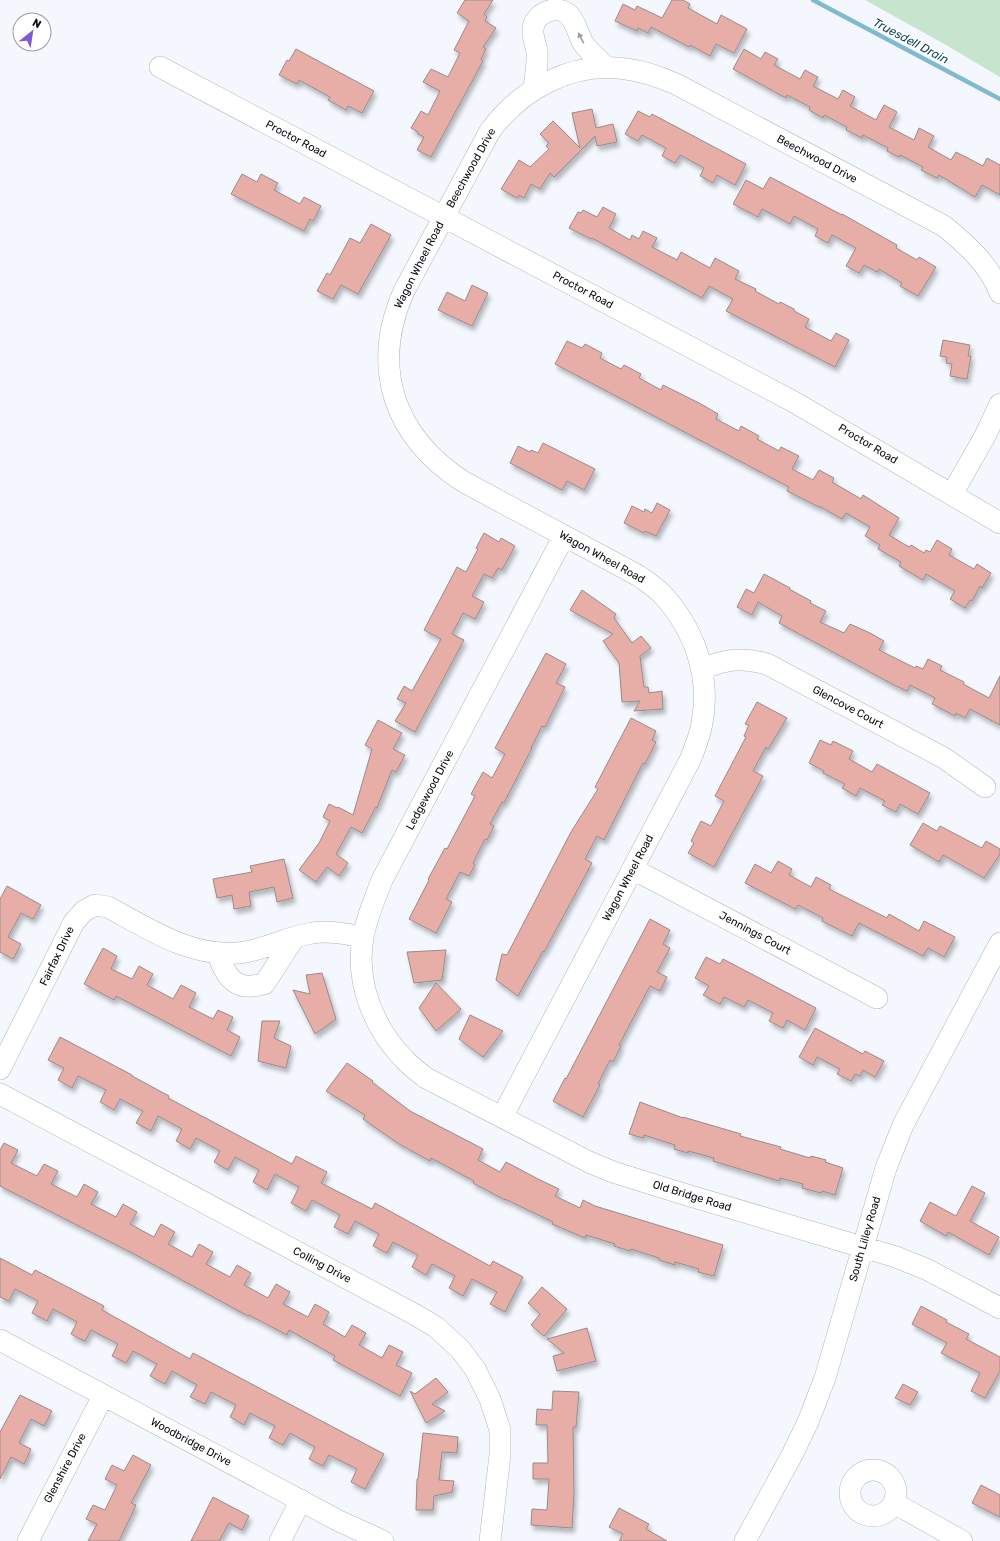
<svg xmlns="http://www.w3.org/2000/svg" width="1000" height="1541" font-family="Rubik,sans-serif">
  <style>
    .green { fill: #c7e5ce }
    .lines { fill: none; stroke-linecap: round; stroke-linejoin: round }
    .stream { stroke: #80bacf; stroke-width: 4.5 }
    .building { fill: #e7aea8; stroke: #988b8a; filter: url(#shadow) }
    .minor-casing { stroke: #b0b5bf; stroke-width: 22 }
    .minor { stroke: #fff; stroke-width: 21 }
    .oneway { fill: #9d9d9f }
    .labels { text-anchor: middle; dominant-baseline: central; stroke-width: 3.5; stroke-linejoin: round; paint-order: stroke }
    .street-label { font-size: 11px; fill: #0a0b0f; stroke: #fff }
    .water-label { font-size: 12px; font-style: italic; fill: #134555; stroke: #fff }
  </style>
  <defs>
    <filter id="shadow"><feDropShadow dx="2.5" dy="4.5" stdDeviation="2" flood-color="#0004"/></filter>
  </defs>
  <rect width="100%" height="100%" fill="#f4f7fe"/>
  <path class="green" d="M 865,0 L 1000,0 L 1000,77 L 946,45 Z"/>
  <g class="lines">
    <path class="stream" d="M 813,0 L 1000,99"/>
  </g>
  <path class="building" d="M 465,0 L 493,0 L 484,14 L 487,17 L 485,21 L 496,28 L 483,47 L 486,49 L 481,59 L 483,61 L 431,157 L 417,150 L 424,137 L 418,134 L 418,132 L 411,128 L 421,111 L 428,115 L 440,91 L 423,82 L 431,69 L 448,77 L 460,53 L 454,50 L 469,21 L 457,13 Z
    M 672,0 L 683,0 L 690,4 L 688,8 L 717,24 L 721,15 L 747,29 L 734,53 L 716,44 L 710,56 L 690,45 L 689,47 L 651,27 L 648,33 L 638,28 L 637,31 L 615,21 L 623,4 L 635,10 L 637,6 L 662,18 Z
    M 296,49 L 374,91 L 362,113 L 348,106 L 346,110 L 328,100 L 330,97 L 299,80 L 297,84 L 279,75 L 287,60 L 289,61 Z
    M 744,49 L 761,59 L 765,52 L 778,59 L 774,65 L 800,79 L 805,70 L 818,77 L 813,86 L 838,99 L 843,90 L 855,97 L 850,106 L 876,120 L 884,105 L 897,112 L 889,127 L 914,140 L 919,128 L 934,136 L 928,147 L 951,160 L 956,152 L 983,166 L 987,158 L 1000,165 L 1000,195 L 982,185 L 975,197 L 939,175 L 937,178 L 921,170 L 923,167 L 900,155 L 899,157 L 887,151 L 888,148 L 863,135 L 862,138 L 846,130 L 847,127 L 824,115 L 823,118 L 809,110 L 810,107 L 787,95 L 786,98 L 733,69 Z
    M 592,109 L 596,128 L 613,124 L 617,142 L 597,146 L 595,136 L 554,177 L 550,173 L 540,189 L 531,184 L 524,198 L 519,195 L 517,198 L 501,189 L 519,160 L 530,167 L 549,149 L 546,146 L 549,143 L 540,134 L 553,121 L 580,148 L 572,113 Z
    M 638,111 L 650,117 L 652,114 L 746,164 L 735,185 L 717,175 L 713,183 L 700,176 L 704,168 L 680,155 L 675,163 L 662,156 L 666,148 L 642,135 L 638,141 L 625,134 Z
    M 242,174 L 257,182 L 261,174 L 278,183 L 274,190 L 300,204 L 304,197 L 321,206 L 313,221 L 310,219 L 304,231 L 231,194 Z
    M 770,177 L 842,215 L 842,214 L 897,245 L 896,248 L 917,260 L 919,257 L 936,267 L 918,296 L 900,286 L 902,283 L 879,269 L 877,272 L 864,265 L 859,273 L 846,266 L 856,248 L 832,235 L 828,243 L 815,236 L 818,229 L 794,216 L 790,224 L 762,209 L 758,217 L 733,204 L 746,180 L 763,189 Z
    M 603,207 L 616,214 L 609,228 L 630,240 L 632,235 L 639,239 L 643,231 L 657,238 L 652,247 L 677,260 L 681,252 L 710,268 L 715,258 L 739,271 L 735,279 L 756,289 L 755,291 L 779,304 L 780,302 L 794,309 L 794,311 L 809,319 L 805,327 L 831,341 L 836,333 L 849,340 L 835,367 L 726,311 L 733,299 L 709,286 L 702,298 L 592,238 L 591,239 L 569,228 L 578,212 L 581,213 L 583,210 L 597,217 Z
    M 371,224 L 391,235 L 358,294 L 341,285 L 333,299 L 317,291 L 327,273 L 330,275 L 350,238 L 360,243 Z
    M 472,285 L 488,293 L 472,326 L 438,310 L 447,292 L 465,301 Z
    M 943,340 L 970,345 L 968,356 L 971,356 L 967,379 L 950,376 L 952,364 L 946,363 L 947,357 L 940,356 Z
    M 567,341 L 582,348 L 585,344 L 602,353 L 600,358 L 621,369 L 624,365 L 641,374 L 639,378 L 661,390 L 663,385 L 701,404 L 718,414 L 716,419 L 739,431 L 741,426 L 759,436 L 757,439 L 779,451 L 781,447 L 799,456 L 792,469 L 813,480 L 819,470 L 834,478 L 832,482 L 861,499 L 863,495 L 899,518 L 889,535 L 909,547 L 911,545 L 924,553 L 926,550 L 930,552 L 937,540 L 952,549 L 949,555 L 974,569 L 977,564 L 991,573 L 982,588 L 980,586 L 972,601 L 970,600 L 965,608 L 950,599 L 955,591 L 926,574 L 923,580 L 899,566 L 901,562 L 878,549 L 880,545 L 865,536 L 870,527 L 846,513 L 842,519 L 819,506 L 819,507 L 787,491 L 789,487 L 555,364 Z
    M 543,443 L 595,469 L 584,490 L 567,481 L 562,490 L 510,463 L 518,446 L 530,452 L 531,450 L 538,453 Z
    M 657,503 L 670,510 L 656,536 L 645,531 L 644,533 L 624,523 L 632,506 L 644,512 L 645,509 L 652,513 Z
    M 484,533 L 499,542 L 501,538 L 515,546 L 502,570 L 498,568 L 492,578 L 484,574 L 472,596 L 484,602 L 475,619 L 463,613 L 452,634 L 464,640 L 415,732 L 395,721 L 406,703 L 397,699 L 404,686 L 412,691 L 441,639 L 424,630 L 457,567 L 466,572 L 478,549 L 476,548 Z
    M 764,574 L 790,588 L 789,589 L 811,601 L 810,603 L 826,611 L 820,622 L 844,633 L 850,624 L 870,633 L 884,641 L 879,650 L 915,668 L 916,666 L 923,669 L 928,659 L 942,666 L 940,670 L 964,682 L 963,684 L 989,698 L 1000,676 L 1000,725 L 970,709 L 965,718 L 956,713 L 955,716 L 932,704 L 935,698 L 910,685 L 907,691 L 894,685 L 779,623 L 782,616 L 758,602 L 752,615 L 737,607 L 746,589 L 754,593 Z
    M 582,590 L 616,614 L 614,618 L 632,643 L 641,636 L 651,648 L 640,656 L 644,687 L 648,687 L 649,693 L 662,691 L 663,709 L 634,711 L 640,701 L 622,702 L 619,663 L 603,641 L 613,634 L 570,610 Z
    M 546,653 L 566,664 L 556,683 L 565,687 L 545,727 L 542,726 L 531,748 L 532,748 L 504,803 L 502,802 L 490,824 L 494,826 L 487,840 L 485,839 L 473,863 L 475,865 L 469,876 L 460,872 L 446,899 L 452,902 L 436,933 L 409,919 L 429,880 L 428,879 L 445,848 L 447,849 L 475,796 L 471,794 L 483,772 L 492,778 L 505,754 L 495,748 Z
    M 757,702 L 787,718 L 768,749 L 766,747 L 753,771 L 763,776 L 714,867 L 688,853 L 694,843 L 691,841 L 701,821 L 711,826 L 724,801 L 715,796 L 746,737 L 744,736 L 749,725 L 745,724 Z
    M 631,718 L 656,731 L 652,740 L 656,742 L 645,764 L 643,763 L 604,840 L 597,836 L 585,859 L 592,863 L 544,952 L 543,951 L 518,996 L 496,980 L 502,954 L 507,955 L 571,832 L 598,789 L 595,787 Z
    M 378,720 L 402,733 L 393,749 L 405,755 L 396,772 L 392,770 L 377,808 L 376,807 L 362,833 L 351,827 L 336,854 L 348,863 L 339,876 L 327,867 L 316,882 L 299,870 L 319,843 L 330,821 L 323,817 L 329,804 L 337,808 L 338,807 L 353,815 L 372,749 L 365,745 Z
    M 820,740 L 831,745 L 833,741 L 853,751 L 849,759 L 872,772 L 877,764 L 930,793 L 918,814 L 900,804 L 896,812 L 882,805 L 885,801 L 860,788 L 856,796 L 842,788 L 845,784 L 823,773 L 824,771 L 809,763 Z
    M 923,823 L 937,831 L 940,826 L 982,848 L 986,841 L 1000,849 L 1000,854 L 984,878 L 943,855 L 939,862 L 910,845 Z
    M 284,859 L 293,898 L 277,902 L 274,887 L 249,892 L 251,906 L 234,909 L 232,895 L 217,898 L 213,879 L 252,872 L 250,866 Z
    M 778,861 L 792,869 L 789,875 L 811,887 L 816,877 L 831,885 L 829,889 L 887,918 L 889,914 L 919,931 L 924,921 L 955,937 L 944,957 L 928,948 L 923,956 L 859,923 L 852,936 L 822,921 L 823,918 L 798,905 L 795,909 L 745,883 L 755,864 L 771,873 Z
    M 7,886 L 41,905 L 33,919 L 21,913 L 8,937 L 21,944 L 13,959 L 0,952 L 0,899 Z
    M 650,919 L 670,930 L 663,944 L 670,948 L 657,972 L 667,977 L 660,991 L 650,986 L 619,1045 L 621,1046 L 613,1062 L 610,1060 L 598,1084 L 600,1085 L 583,1117 L 553,1101 L 565,1078 L 566,1079 Z
    M 103,948 L 117,956 L 111,969 L 132,979 L 139,966 L 153,974 L 147,985 L 173,999 L 181,985 L 196,993 L 189,1007 L 213,1019 L 218,1010 L 233,1017 L 227,1030 L 240,1037 L 231,1056 L 116,996 L 114,1000 L 84,984 Z
    M 446,950 L 442,980 L 414,983 L 407,952 Z
    M 706,957 L 720,964 L 723,959 L 816,1008 L 805,1030 L 787,1020 L 783,1028 L 769,1021 L 773,1013 L 748,1000 L 744,1007 L 724,997 L 720,1004 L 703,995 L 709,986 L 695,978 Z
    M 322,973 L 336,1019 L 315,1034 L 293,990 L 310,994 L 306,975 Z
    M 436,983 L 461,1009 L 436,1031 L 419,1008 Z
    M 470,1015 L 503,1031 L 483,1057 L 459,1039 Z
    M 262,1021 L 280,1021 L 274,1038 L 291,1046 L 286,1068 L 258,1061 Z
    M 815,1028 L 863,1054 L 865,1051 L 884,1061 L 875,1077 L 863,1070 L 860,1076 L 855,1074 L 851,1081 L 837,1074 L 840,1069 L 817,1057 L 813,1065 L 799,1057 Z
    M 60,1037 L 132,1075 L 132,1076 L 169,1096 L 168,1098 L 292,1164 L 296,1156 L 327,1172 L 321,1183 L 372,1209 L 375,1203 L 490,1266 L 493,1261 L 523,1277 L 505,1312 L 490,1304 L 497,1292 L 472,1279 L 463,1296 L 449,1288 L 455,1276 L 432,1264 L 426,1275 L 412,1267 L 418,1255 L 393,1242 L 387,1253 L 373,1246 L 379,1234 L 355,1221 L 348,1234 L 334,1227 L 340,1215 L 312,1200 L 306,1211 L 291,1203 L 299,1187 L 275,1174 L 267,1190 L 253,1182 L 259,1170 L 235,1157 L 228,1170 L 214,1162 L 220,1151 L 196,1138 L 190,1149 L 176,1141 L 182,1129 L 158,1116 L 151,1131 L 136,1123 L 143,1111 L 120,1099 L 114,1110 L 100,1102 L 106,1090 L 78,1076 L 72,1088 L 58,1080 L 64,1068 L 48,1060 Z
    M 347,1063 L 373,1081 L 372,1082 L 410,1111 L 483,1149 L 478,1160 L 500,1172 L 506,1162 L 538,1179 L 559,1189 L 555,1196 L 580,1208 L 583,1200 L 595,1206 L 723,1245 L 714,1276 L 698,1272 L 699,1269 L 675,1262 L 675,1265 L 659,1260 L 659,1258 L 631,1249 L 630,1251 L 614,1246 L 615,1244 L 586,1235 L 585,1238 L 552,1224 L 553,1222 L 505,1199 L 505,1200 L 473,1183 L 474,1181 L 431,1158 L 430,1161 L 399,1144 L 363,1119 L 365,1115 L 326,1091 Z
    M 640,1102 L 683,1118 L 683,1117 L 741,1134 L 740,1136 L 781,1147 L 780,1149 L 810,1158 L 811,1156 L 826,1160 L 825,1162 L 843,1168 L 835,1195 L 822,1191 L 821,1193 L 802,1188 L 803,1184 L 780,1178 L 779,1181 L 756,1174 L 713,1161 L 714,1158 L 688,1151 L 688,1153 L 674,1149 L 675,1145 L 644,1135 L 643,1138 L 629,1134 Z
    M 4,1143 L 18,1150 L 11,1163 L 37,1176 L 44,1164 L 58,1171 L 51,1184 L 77,1197 L 84,1184 L 98,1192 L 91,1204 L 116,1217 L 123,1204 L 137,1212 L 130,1224 L 154,1237 L 161,1224 L 175,1232 L 168,1244 L 192,1257 L 199,1244 L 213,1252 L 206,1264 L 230,1277 L 237,1265 L 251,1273 L 244,1285 L 268,1298 L 276,1284 L 290,1292 L 283,1304 L 308,1317 L 315,1304 L 329,1312 L 323,1324 L 345,1337 L 352,1325 L 366,1333 L 359,1345 L 382,1358 L 389,1345 L 403,1352 L 396,1365 L 412,1373 L 400,1396 L 333,1360 L 335,1356 L 289,1330 L 287,1335 L 249,1315 L 248,1316 L 134,1254 L 0,1186 L 0,1150 Z
    M 972,1186 L 985,1193 L 970,1221 L 999,1237 L 989,1255 L 948,1232 L 946,1236 L 920,1221 L 930,1202 L 956,1216 Z
    M 0,1258 L 32,1275 L 35,1270 L 104,1306 L 102,1310 L 190,1359 L 193,1353 L 384,1454 L 365,1489 L 351,1482 L 357,1469 L 329,1455 L 323,1466 L 309,1459 L 315,1447 L 290,1433 L 283,1445 L 269,1438 L 275,1426 L 250,1413 L 244,1425 L 230,1417 L 236,1405 L 211,1392 L 205,1404 L 190,1397 L 197,1385 L 172,1371 L 165,1384 L 150,1376 L 157,1364 L 133,1351 L 126,1363 L 112,1356 L 118,1344 L 91,1330 L 85,1341 L 78,1338 L 71,1334 L 77,1322 L 53,1309 L 47,1321 L 32,1313 L 38,1301 L 15,1289 L 9,1301 L 0,1297 Z
    M 542,1287 L 567,1309 L 544,1336 L 531,1325 L 540,1314 L 528,1303 Z
    M 921,1306 L 947,1320 L 946,1322 L 969,1334 L 966,1339 L 1000,1357 L 1000,1371 L 985,1398 L 971,1391 L 980,1373 L 941,1353 L 947,1343 L 912,1324 Z
    M 587,1328 L 596,1361 L 557,1371 L 553,1356 L 564,1353 L 547,1339 Z
    M 436,1378 L 448,1392 L 432,1404 L 445,1411 L 426,1423 L 410,1391 L 415,1394 Z
    M 903,1384 L 918,1392 L 910,1405 L 895,1398 Z
    M 553,1391 L 579,1392 L 576,1427 L 573,1427 L 574,1492 L 572,1528 L 531,1525 L 532,1509 L 547,1510 L 549,1479 L 533,1479 L 533,1463 L 548,1463 L 547,1425 L 536,1425 L 537,1409 L 552,1410 Z
    M 20,1395 L 52,1411 L 44,1426 L 31,1419 L 19,1443 L 31,1449 L 24,1464 L 11,1457 L 0,1479 L 0,1432 Z
    M 423,1433 L 458,1437 L 457,1453 L 442,1452 L 439,1480 L 454,1481 L 452,1492 L 434,1496 L 433,1510 L 416,1510 L 417,1479 L 418,1479 Z
    M 133,1455 L 151,1465 L 131,1503 L 136,1505 L 119,1541 L 88,1541 L 97,1524 L 86,1519 L 93,1505 L 105,1510 L 117,1485 L 105,1479 L 112,1465 L 124,1471 Z
    M 981,1485 L 1000,1495 L 1000,1517 L 972,1503 Z
    M 213,1497 L 249,1516 L 242,1530 L 229,1523 L 219,1541 L 191,1541 Z
    M 619,1508 L 649,1524 L 646,1529 L 667,1541 L 619,1541 L 623,1534 L 609,1527 Z"/>
  <g class="lines">
    <g class="minor-casing">
      <path id="minor" d="M 160,67 L 794,402 L 1000,523
        M 534,89 C 535,77 538,64 537,52 C 536,44 532,37 533,28 C 536,12 557,4 569,15 C 576,22 578,34 583,43 C 589,52 599,60 606,67
        M 952,494 L 985,436 L 1000,404
        M 564,536 L 382,880 C 375,899 366,918 363,938 C 355,982 374,1029 405,1060 C 411,1067 419,1072 426,1078 L 589,1162 L 613,1172 L 687,1195 L 896,1257 L 926,1269 L 1000,1308
        M 702,669 C 726,659 742,657 767,664 L 944,758 L 985,787
        M 633,869 L 877,998
        M 218,954 C 222,967 229,984 245,986 C 250,987 258,985 264,984 C 275,969 284,952 295,937
        M 0,1069 L 51,968 L 74,922 L 84,911 L 95,905 L 108,907 C 149,929 190,957 238,953 C 264,951 286,937 312,933 C 328,930 347,934 363,937
        M 0,1094 L 414,1314 L 436,1327 L 460,1349 L 475,1369 L 490,1399 L 500,1430 L 500,1455 L 490,1541
        M 502,1117 L 690,760 C 695,748 700,736 702,723 C 711,675 694,628 661,593 C 655,587 647,582 639,576 L 464,482 C 394,437 370,368 404,291 L 490,131 C 521,89 572,61 626,69 C 643,71 660,77 676,84 L 944,226 C 967,245 989,264 1000,293
        M 0,1340 L 339,1521 L 383,1541
        M850 1493a23 23 0 1 1 46 0a23 23 0 1 1-46 0Z
        M 894,1503 L 962,1541
        M 28,1541 L 103,1396
        M 280,1541 L 301,1500
        M 745,1541 L 792,1455 L 808,1422 L 825,1378 L 886,1168 L 903,1125 L 1000,943"/>
    </g>
    <use href="#minor" class="minor"/>
  </g>
  <defs><path id="oneway-solid" d="M-6-.8H1V-3.2L6.5 0L1 3.2V.8H-6Z"/></defs>
  <use class="oneway" href="#oneway-solid" transform="translate(581 38) rotate(-118)"/>
  <g class="labels">
    <g class="street-label">
      <text transform="translate(296 139) rotate(28)">Proctor Road</text>
      <text transform="translate(817 159) rotate(28)">Beechwood Drive</text>
      <text transform="translate(471 168) rotate(-61)">Beechwood Drive</text>
      <text transform="translate(419 265) rotate(-63)">Wagon Wheel Road</text>
      <text transform="translate(583 290) rotate(28)">Proctor Road</text>
      <text transform="translate(868 444) rotate(31)">Proctor Road</text>
      <text transform="translate(602 557) rotate(29)">Wagon Wheel Road</text>
      <text transform="translate(848 707) rotate(28)">Glencove Court</text>
      <text transform="translate(430 790) rotate(-62)">Ledgewood Drive</text>
      <text transform="translate(628 878) rotate(-62)">Wagon Wheel Road</text>
      <text transform="translate(755 933) rotate(28)">Jennings Court</text>
      <text transform="translate(57 956) rotate(-64)">Fairfax Drive</text>
      <text transform="translate(692 1196) rotate(17)">Old Bridge Road</text>
      <text transform="translate(865 1239) rotate(-74)">South Lilley Road</text>
      <text transform="translate(322 1265) rotate(28)">Colling Drive</text>
      <text transform="translate(191 1442) rotate(28)">Woodbridge Drive</text>
      <text transform="translate(65 1468) rotate(-62)">Glenshire Drive</text>
    </g>
    <g class="water-label">
      <text transform="translate(911 41) rotate(28)">Truesdell Drain</text>
    </g>
  </g>
  <g transform="translate(32 32) rotate(30)"><circle r="19" fill="#ffffff" stroke="#9d9d9f"/>
  <path d="M0-3L7 15L0 10L-7 15Z" fill="#7e5ad4"/>
  <text y="-6" font-size="11" font-weight="bold" text-anchor="middle" fill="#0a0b0f">N</text>
  </g>
</svg>
